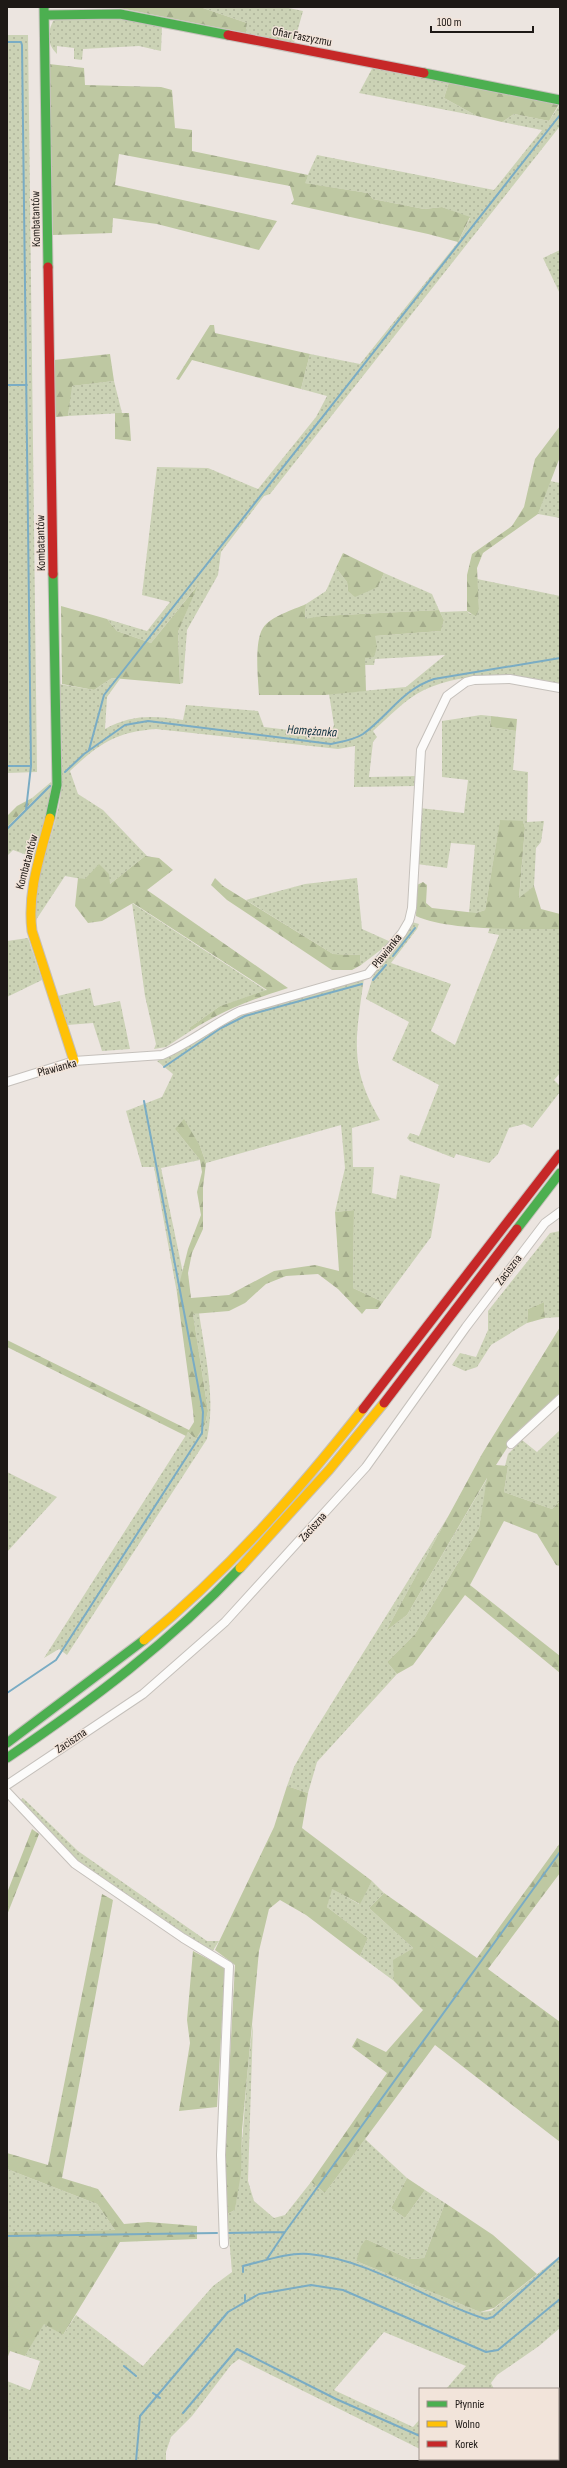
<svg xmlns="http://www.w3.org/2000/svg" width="567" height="2468" font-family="'Sofia Sans Condensed',sans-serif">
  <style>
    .grass { fill: url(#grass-dots) }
    .forest { fill: url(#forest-firs) }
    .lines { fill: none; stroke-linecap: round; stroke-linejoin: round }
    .stream { stroke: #7aacc4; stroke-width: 2 }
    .street-casing { stroke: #c5c0bb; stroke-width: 10 }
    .fast-casing { stroke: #c5c0bb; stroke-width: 11 }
    .slow-casing { stroke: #c5c0bb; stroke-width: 11 }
    .jam-casing { stroke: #c5c0bb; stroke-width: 11 }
    .street { stroke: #fcfbfa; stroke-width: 8 }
    .fast { stroke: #4caf50; stroke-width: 9 }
    .slow { stroke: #ffc107; stroke-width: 9 }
    .jam { stroke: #c62828; stroke-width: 9 }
    .labels { text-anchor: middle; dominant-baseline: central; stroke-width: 3; stroke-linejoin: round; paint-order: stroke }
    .street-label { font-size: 12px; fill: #1e1916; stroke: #f2e4da }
    .water-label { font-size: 13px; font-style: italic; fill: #0d303f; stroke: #f2e4da }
  </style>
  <defs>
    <pattern id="grass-dots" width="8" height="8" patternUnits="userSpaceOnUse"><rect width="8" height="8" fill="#cbd2b5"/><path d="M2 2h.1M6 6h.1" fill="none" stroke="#aeb49b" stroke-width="1.8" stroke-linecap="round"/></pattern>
    <pattern id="forest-firs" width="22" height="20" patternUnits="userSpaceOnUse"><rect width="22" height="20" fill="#bec8a2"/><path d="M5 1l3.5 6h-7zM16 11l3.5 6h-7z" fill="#a3ab8b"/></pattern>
  </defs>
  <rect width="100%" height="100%" fill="#ece5e0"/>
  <path class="grass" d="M 200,7 L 284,7 L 303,11 L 294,43 L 246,33 L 247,23 Z
    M 98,15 L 162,26 L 161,51 L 139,46 L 83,49 L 82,60 L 74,59 L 74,48 L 57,46 L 57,54 C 47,44 47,34 53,21 L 61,17 Z
    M 7,35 L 28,35 L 37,772 L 7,773 Z
    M 374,65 L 449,82 L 444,98 L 477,116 L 359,93 Z
    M 560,104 L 560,126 L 270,494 L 264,496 L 221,552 L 218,575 L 187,630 L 183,683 L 180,684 L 178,632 L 197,586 L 151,643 L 117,631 L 107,619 L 147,631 L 170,602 L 142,595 L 157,467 L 208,468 L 258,489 L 316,417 L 327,396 L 301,389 L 310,354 L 360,364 L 458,242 L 470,218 L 442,207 L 424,209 L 373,199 L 368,193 L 304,183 L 317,155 L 494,190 L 542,130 L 502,122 L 514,114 L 549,121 Z
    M 560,250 L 560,294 L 543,258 Z
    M 114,381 L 122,413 L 68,416 L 71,386 Z
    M 550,481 L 560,483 L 560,518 L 538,514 Z
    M 336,568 L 347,582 L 348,591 L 378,587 L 384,573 L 432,594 L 439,610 L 321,616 L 305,620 L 306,604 L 326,591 Z
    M 477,579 L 560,596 L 560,684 C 518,673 464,671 424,690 C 405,699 389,717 373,731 L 377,737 L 373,742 L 369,777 L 416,776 L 415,786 L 354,787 L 355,746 L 338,749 L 156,729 C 115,732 99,744 70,771 L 78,794 L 103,810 L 148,857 L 145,856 L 110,884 L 65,876 L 36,920 C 32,875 56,835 61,792 C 64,760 60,717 59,684 L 94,690 L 112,678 L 120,679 L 107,697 L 105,729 C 133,714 153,716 183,720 L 186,705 L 258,711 L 264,727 L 330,735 L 334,725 L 329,694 L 406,687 L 445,655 L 375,659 L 374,665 L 365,665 L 365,658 L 375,636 L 441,631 L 444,620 L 440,612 L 467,611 L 470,614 L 479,609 Z
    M 481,715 L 491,716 L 490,727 L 516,731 L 513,770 L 528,772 L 527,822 L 544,821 L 541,842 L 536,848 L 534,886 L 519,899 L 525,828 L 523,821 L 500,821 L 485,910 L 476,913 L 469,913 L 475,845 L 451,843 L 447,868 L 417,864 L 420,808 L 464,813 L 468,780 L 442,777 L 442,721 Z
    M 51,782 L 55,789 L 35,858 L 13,850 L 7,856 L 7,827 L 33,801 L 32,798 Z
    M 357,878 L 362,929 L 391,942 L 361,965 L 360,955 L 333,954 L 246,900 L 305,884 Z
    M 132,903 L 267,991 L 220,1006 L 189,1028 L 192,1030 L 166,1047 L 154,1049 L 156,1044 L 145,996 Z
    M 412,922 L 419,924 L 417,929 L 391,963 L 451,984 L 431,1031 L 455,1045 L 499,935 L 488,933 L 490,927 L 560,929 L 560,1073 L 554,1080 L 560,1086 L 560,1092 L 532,1128 L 524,1124 L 509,1128 L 498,1154 L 489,1163 L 456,1154 L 454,1158 L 410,1141 L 407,1138 L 410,1133 L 419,1136 L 439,1085 L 392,1060 L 409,1022 L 366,999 L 375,970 L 390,954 Z
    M 28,938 L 42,980 L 7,997 L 7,941 Z
    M 364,978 C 356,1037 348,1066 380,1120 L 352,1128 L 353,1167 L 374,1167 L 372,1193 L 396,1199 L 400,1175 L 440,1184 L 431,1237 L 383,1302 L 353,1288 L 354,1210 L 335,1212 L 345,1168 L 341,1125 L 206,1163 L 200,1146 L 175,1129 L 200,1160 L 161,1168 L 183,1273 L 177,1293 L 154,1167 L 142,1167 L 126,1111 L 162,1097 L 173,1074 L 157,1061 C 188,1048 214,1024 245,1012 C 284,999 325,990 364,978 Z
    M 90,988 L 94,1006 L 120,1001 L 130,1049 L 102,1051 L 93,1023 L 67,1025 L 58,996 Z
    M 560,1231 L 560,1317 L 545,1318 L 544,1302 L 528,1309 L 527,1323 L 491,1345 L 477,1367 L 465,1371 L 452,1365 L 460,1353 L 476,1357 L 488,1330 L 488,1311 L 550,1233 Z
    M 199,1313 C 205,1355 216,1397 207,1439 L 67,1655 L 59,1649 L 44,1658 L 188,1432 L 196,1439 L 205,1424 L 208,1411 L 193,1314 Z
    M 560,1430 L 560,1501 L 552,1509 L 504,1492 L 508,1466 L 505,1466 L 508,1454 L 522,1440 L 537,1452 Z
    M 7,1472 L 57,1497 L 7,1552 Z
    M 488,1477 L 479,1528 L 415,1634 L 387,1662 L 397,1674 L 317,1762 L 308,1793 L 287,1786 L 294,1767 L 312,1735 L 449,1515 L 386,1631 L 407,1615 Z
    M 23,1798 L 78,1851 L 207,1941 L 219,1941 L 212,1952 L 77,1862 L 19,1801 Z
    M 372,1881 L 384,1893 L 369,1908 L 413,1948 L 394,1960 L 394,1981 L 360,1956 L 368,1938 L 327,1907 L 331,1888 L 359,1904 Z
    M 253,2024 L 248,2181 L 254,2201 L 274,2218 L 285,2215 L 311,2182 L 325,2193 L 365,2139 L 407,2178 L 391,2208 L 405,2218 L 425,2190 L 445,2203 L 424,2258 L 409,2259 L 366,2239 L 356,2261 L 480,2312 L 491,2311 L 560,2256 L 560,2328 L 539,2346 L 497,2375 L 491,2383 L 494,2389 L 446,2389 L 466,2366 L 384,2332 L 334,2390 L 413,2427 L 420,2419 L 420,2449 L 239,2359 L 231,2365 L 192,2416 L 171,2437 L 166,2452 L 166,2461 L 7,2461 L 7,2381 L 30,2390 L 40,2361 L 25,2356 L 44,2323 L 63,2335 L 76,2315 L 143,2366 L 213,2286 L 232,2272 L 227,2214 L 235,2210 C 244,2148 244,2086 253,2024 Z
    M 7,2169 L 97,2204 L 115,2230 L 7,2232 Z"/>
  <path class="forest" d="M 114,7 L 200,7 L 247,23 L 246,33 Z
    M 49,64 L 84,68 L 85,85 L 161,87 L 172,90 L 175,128 L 192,130 L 192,151 L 308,175 L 305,183 L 368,193 L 373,199 L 424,209 L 442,207 L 470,217 L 458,242 L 428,234 L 291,204 L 294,200 L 290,186 L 119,154 L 115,185 L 277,221 L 259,250 L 157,224 L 113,218 L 112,233 L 53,235 Z
    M 449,82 L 559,104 L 549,121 L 514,114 L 502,122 L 477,116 L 444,98 Z
    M 210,325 L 214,325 L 215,333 L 310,354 L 301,389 L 192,360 L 179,380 L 176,379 Z
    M 110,354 L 114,381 L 72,386 L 68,416 L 55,417 L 54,360 Z
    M 115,413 L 129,413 L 131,441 L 115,439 Z
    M 560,426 L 560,457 L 538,514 L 483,553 L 477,568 L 479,609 L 476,616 L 467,611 L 467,575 L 472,554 L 512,526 L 524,507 L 535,459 Z
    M 343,553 L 384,573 L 378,587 L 355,597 L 348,591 L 347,582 L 336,568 Z
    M 198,585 L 178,632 L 180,684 L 112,678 L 94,690 L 62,684 L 61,606 L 107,619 L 117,631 L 151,643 Z
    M 306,604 L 305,619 L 321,616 L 439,610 L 444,620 L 441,631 L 375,636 L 377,647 L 374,657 L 365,658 L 366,691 L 325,695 L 259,695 C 258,679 254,641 263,628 C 271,616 293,610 306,604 Z
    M 491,716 L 517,719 L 516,731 L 490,727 Z
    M 32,798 L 33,801 L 7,827 L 7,816 L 17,806 Z
    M 500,820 L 523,821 L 525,828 L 519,898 L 534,886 L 541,909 L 560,914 L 560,929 C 522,929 448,931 416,916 L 417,885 L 423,882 L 427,885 L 426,903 L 432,908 L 476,913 L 485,910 Z
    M 145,856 L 159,858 L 173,870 L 147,890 L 288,988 C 251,1000 225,1009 192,1030 L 189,1028 L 220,1006 L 267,990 L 133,903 L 102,921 L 88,923 L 75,906 L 78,878 L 85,879 L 99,864 L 109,874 L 110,884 Z
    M 215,878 L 223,886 L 333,954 L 360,955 L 361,965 L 352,970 L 332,970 L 227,900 L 211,885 Z
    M 184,1119 L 200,1146 L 206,1163 L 203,1187 L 203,1229 L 192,1253 L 188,1273 L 191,1298 L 229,1295 L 274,1271 L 315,1265 L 339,1271 L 335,1212 L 354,1210 L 353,1288 L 383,1302 L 378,1309 L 366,1309 L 362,1314 L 338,1289 L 318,1274 L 286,1276 L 266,1284 L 245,1303 L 229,1311 L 193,1314 L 208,1411 L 205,1424 L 196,1439 L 188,1432 L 186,1436 L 7,1347 L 7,1340 L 189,1430 L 194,1422 L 193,1411 L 177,1293 L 188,1249 L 201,1215 L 197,1192 L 202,1172 L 200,1160 L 175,1129 Z
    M 544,1302 L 545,1318 L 527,1323 L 528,1309 Z
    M 560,1327 L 560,1393 L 518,1431 L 496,1465 L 508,1466 L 504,1492 L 552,1509 L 560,1501 L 560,1566 L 556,1565 L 537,1534 L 504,1521 L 470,1585 L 560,1656 L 560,1673 L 465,1595 L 413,1665 L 397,1674 L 387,1662 L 415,1634 L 479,1528 L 487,1478 L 407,1615 L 386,1631 L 482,1454 Z
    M 287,1786 L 308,1793 L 302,1828 L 372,1881 L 360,1904 L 332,1889 L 327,1907 L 368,1938 L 360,1956 L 306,1915 L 280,1900 L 269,1909 L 259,1951 L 242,2130 L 241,2173 L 235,2210 L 227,2214 L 225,2149 L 235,1965 L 215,1950 L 274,1827 Z
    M 32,1829 L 39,1834 L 7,1915 L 7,1893 Z
    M 560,1843 L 560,1873 L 488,1969 L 560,2022 L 560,2142 L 435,2045 L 325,2193 L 311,2182 L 387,2073 L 352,2047 L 357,2038 L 386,2052 L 423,2010 L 394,1981 L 393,1960 L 413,1948 L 369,1908 L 384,1893 L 477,1958 Z
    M 102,1894 L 113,1900 L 62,2178 L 98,2189 L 124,2224 L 148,2222 L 197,2226 L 197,2239 L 120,2242 L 63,2335 L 44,2324 L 25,2356 L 10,2351 L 7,2359 L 7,2232 L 115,2230 L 97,2204 L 7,2169 L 7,2153 L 48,2165 Z
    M 193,1951 L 225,1968 L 217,2107 L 179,2111 L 190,2043 L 187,2020 Z
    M 407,2178 L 425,2190 L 405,2218 L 391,2208 Z
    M 445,2203 L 493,2235 L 537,2274 L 494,2308 L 480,2312 L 356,2261 L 361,2246 L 366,2239 L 409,2259 L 424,2258 Z"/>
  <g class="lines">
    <path class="stream" d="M 7,42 L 21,42 L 22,45 L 31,766 L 26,810
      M 7,385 L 27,385
      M 89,750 L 104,695 L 560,115
      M 7,766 L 31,766
      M 65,772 L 84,754 L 125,725 L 148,721 L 331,744 C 341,742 354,740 363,734 C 388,716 403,689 434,679 L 560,658
      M 7,829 L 50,786
      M 393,956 L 415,928
      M 373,980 L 386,965
      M 164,1067 L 221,1028 L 245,1016 L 362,984
      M 7,1693 L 56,1660 L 202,1433 L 203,1412 L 144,1101
      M 227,2233 L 285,2232 L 560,1852
      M 7,2236 L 217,2233
      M 267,2259 L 285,2232
      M 243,2272 L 243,2266 C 264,2261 288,2252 309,2254 C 372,2260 427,2301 486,2319 L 493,2317 L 560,2257
      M 245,2295 L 245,2302
      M 124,2366 L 136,2376
      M 153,2393 L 160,2398
      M 183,2413 L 237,2349 L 336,2399 L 420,2436
      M 467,2459 L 471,2461
      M 136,2461 L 140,2416 L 228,2312 L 259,2294 L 311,2285 L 343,2290 L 486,2352 L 498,2350 L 560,2299"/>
    <g class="street-casing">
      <path id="street" d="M 7,1082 L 74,1061 L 162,1055 C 190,1043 213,1024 240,1011 L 368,974 L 402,933 L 409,921 L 412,908 L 421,750 L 447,696 L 466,682 L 474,680 L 510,679 L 560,688
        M 511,1444 L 560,1399
        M 7,1785 L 143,1694 L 225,1622 L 366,1467 L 466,1327 L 545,1223 L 560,1212
        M 7,1792 L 75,1864 L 183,1938 L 229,1966 L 221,2155 L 224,2244"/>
    </g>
    <g class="fast-casing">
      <path id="fast" d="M 44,7 L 48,267
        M 45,15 L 120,14 L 228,35
        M 424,73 L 560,100
        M 50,818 L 57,785 L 53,574
        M 517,1229 L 560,1173
        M 7,1743 L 144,1640
        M 7,1758 C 91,1701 170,1642 240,1568"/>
    </g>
    <g class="slow-casing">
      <path id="slow" d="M 50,818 C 40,856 27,892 32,931 L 74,1061
        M 240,1568 L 329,1470 L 384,1403
        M 144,1640 C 227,1572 297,1493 363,1409"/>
    </g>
    <g class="jam-casing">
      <path id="jam" d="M 228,35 L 424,73
        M 48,267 L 53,574
        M 384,1403 L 517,1229
        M 363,1409 L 560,1154"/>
    </g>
    <use href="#street" class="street"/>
    <use href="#fast" class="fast"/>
    <use href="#slow" class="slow"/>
    <use href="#jam" class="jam"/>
  </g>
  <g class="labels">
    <g class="street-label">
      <text transform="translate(302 37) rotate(11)">Ofiar Faszyzmu</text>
      <text transform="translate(36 219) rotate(-91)">Kombatantów</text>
      <text transform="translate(41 543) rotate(-91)">Kombatantów</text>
      <text transform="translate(27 862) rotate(-75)">Kombatantów</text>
      <text transform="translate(387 951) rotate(-51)">Pławianka</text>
      <text transform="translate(57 1068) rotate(-15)">Pławianka</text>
      <text transform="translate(509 1270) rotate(-53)">Zaciszna</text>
      <text transform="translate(313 1527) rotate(-48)">Zaciszna</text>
      <text transform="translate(71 1741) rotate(-34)">Zaciszna</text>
    </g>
    <g class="water-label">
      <text transform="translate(312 731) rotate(4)">Hamężanka</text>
    </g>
  </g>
  <rect width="567" height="2468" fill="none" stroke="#1e1916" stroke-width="16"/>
  <rect x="419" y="2388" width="140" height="72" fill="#f2e4da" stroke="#9d938c"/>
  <rect x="427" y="2401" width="20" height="6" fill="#4caf50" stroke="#9d938c"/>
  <text x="455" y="2408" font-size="12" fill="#1e1916">Płynnie</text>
  <rect x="427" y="2421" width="20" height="6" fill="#ffc107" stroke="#9d938c"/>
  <text x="455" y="2428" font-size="12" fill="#1e1916">Wolno</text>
  <rect x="427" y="2441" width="20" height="6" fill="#c62828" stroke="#9d938c"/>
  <text x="455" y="2448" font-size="12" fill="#1e1916">Korek</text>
  <path d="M431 26v6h102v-6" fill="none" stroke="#1e1916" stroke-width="2"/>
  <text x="437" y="26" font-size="12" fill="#1e1916" stroke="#f2e4da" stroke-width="3" paint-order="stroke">100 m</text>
</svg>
